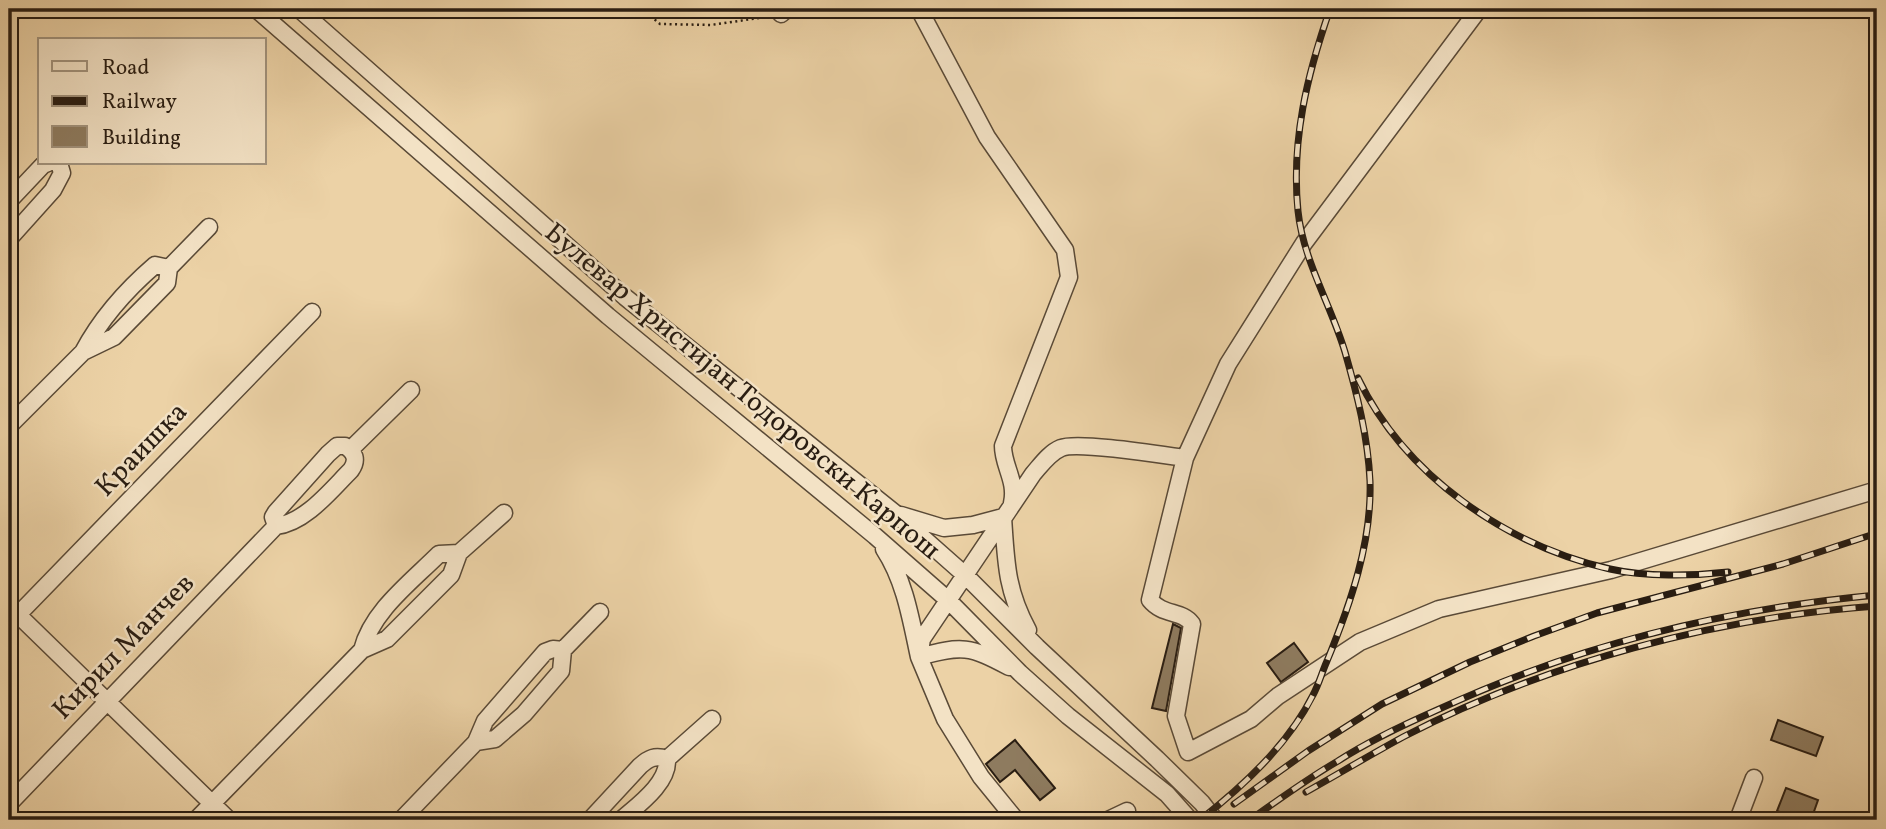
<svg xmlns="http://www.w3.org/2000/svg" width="1886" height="829" font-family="Vollkorn,serif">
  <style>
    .building { fill: #8e7b5f; stroke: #291d12; stroke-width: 2 }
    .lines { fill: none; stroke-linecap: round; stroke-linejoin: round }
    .minor-casing { stroke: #5a4a37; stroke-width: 19 }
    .path { stroke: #291d12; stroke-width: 2.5; stroke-dasharray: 2 3.5; stroke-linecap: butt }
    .minor { stroke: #f3e2c5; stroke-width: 16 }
    .rail-casing { stroke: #291d12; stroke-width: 7 }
    .rail { stroke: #f3e2c5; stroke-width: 4.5; stroke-dasharray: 13; stroke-linecap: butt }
    .labels { text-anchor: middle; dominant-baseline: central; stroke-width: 5; stroke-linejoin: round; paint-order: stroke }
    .street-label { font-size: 28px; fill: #291d12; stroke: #f3e2c5 }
  </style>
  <rect width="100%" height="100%" fill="#ecd2a6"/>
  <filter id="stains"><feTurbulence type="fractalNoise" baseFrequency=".00286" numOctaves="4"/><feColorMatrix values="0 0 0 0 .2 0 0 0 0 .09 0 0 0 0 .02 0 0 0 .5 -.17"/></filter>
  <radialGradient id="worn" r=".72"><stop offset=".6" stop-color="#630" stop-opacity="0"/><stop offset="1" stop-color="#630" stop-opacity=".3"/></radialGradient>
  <path class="building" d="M 1173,624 L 1181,628 L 1166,711 L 1152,708 Z
    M 1294,643 L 1308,662 L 1281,682 L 1267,663 Z
    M 1778,720 L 1823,737 L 1816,756 L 1771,740 Z
    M 1015,740 L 1055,788 L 1040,800 L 1015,770 L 1000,782 L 986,764 Z
    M 1786,788 L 1818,800 L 1811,820 L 1802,820 L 1777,811 Z"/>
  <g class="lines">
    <g class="minor-casing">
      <path id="minor" d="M 256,9 L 608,316 L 875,536 L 948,600 L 1020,673 L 1068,716 L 1167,794 L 1190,820
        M 299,9 L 625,297 L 896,514 L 965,575 L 1037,647 L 1157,759 L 1202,803 L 1215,820
        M 919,9 L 987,137 L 1065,250 L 1069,277 L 1003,446 C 1003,466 1017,481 1012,503
        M 1479,9 L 1304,243 L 1228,364 L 1185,458 L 1150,600 C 1163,616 1182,610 1192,624 L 1176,716 L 1188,752 L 1251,719 L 1278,696 L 1360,642 L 1439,609 L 1611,570 L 1877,490
        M 781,14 L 787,9
        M 9,16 L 16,9
        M 9,201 L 43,165 L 48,163
        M 9,239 L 53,190 L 62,173 L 59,163
        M 83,352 C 101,318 126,290 155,265 L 169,268
        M 9,426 L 83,352 L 114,337 L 167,283 L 169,268 L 209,227
        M 351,449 L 411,390
        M 901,515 L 944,528 L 973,525 L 1003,517 C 1006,561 1006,590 1028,630
        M 884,549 C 905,581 911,620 919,657 C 962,645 970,646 1009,667
        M 9,606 L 229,820
        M 9,624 L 312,312
        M 362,650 C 372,611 411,582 439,554 L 459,553
        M 476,742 L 485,721 L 545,652 L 553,649 L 563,650
        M 667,759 L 712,719
        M 9,804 L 276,526 C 305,523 331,490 351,470 C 358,460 355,452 345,446 L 337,446 L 328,454 L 276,512 L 273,517 L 276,526
        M 196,820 L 362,650 L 387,639 L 451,575 L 459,553 L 504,513
        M 401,820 L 476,742 L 495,739 L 524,714 L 561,671 L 563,650 L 600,612
        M 590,820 L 640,766 C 649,758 655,755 667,759
        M 621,820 C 638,805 669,783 667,759
        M 1016,820 L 981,777 L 945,719 L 919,657 L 922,639 L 1033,474 C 1041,465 1049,453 1061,448 C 1077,441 1163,455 1185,458
        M 1108,820 L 1127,811
        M 1738,820 L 1754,778"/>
    </g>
    <path class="path" d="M 642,9 L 660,24 L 711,25 L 766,17"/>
    <use href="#minor" class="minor"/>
    <g class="rail-casing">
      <path id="rail" d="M 1358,378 C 1405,476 1506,545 1610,569 C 1645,577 1693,576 1728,572
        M 1306,792 C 1338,774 1370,755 1403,737 C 1546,663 1717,617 1877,606
        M 1234,804 L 1308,751 L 1382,704 L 1470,662 L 1534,636 L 1597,613 L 1783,564 L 1877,533
        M 1200,820 C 1243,786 1288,745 1313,695 C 1319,684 1322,672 1327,661 C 1350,605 1372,543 1370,481 C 1368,437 1357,394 1345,352 C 1331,305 1303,260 1298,211 C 1291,141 1307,75 1330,9
        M 1250,820 C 1278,800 1307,779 1338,761 C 1369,741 1403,725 1437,710 C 1577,645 1724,609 1877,595"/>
    </g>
    <use href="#rail" class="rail"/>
  </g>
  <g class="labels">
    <g class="street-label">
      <text transform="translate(742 392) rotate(40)">Булевар Христијан Тодоровски Карпош</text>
      <text transform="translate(142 450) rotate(-46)">Краишка</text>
      <text transform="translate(124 647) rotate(-46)">Кирил Манчев</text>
    </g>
  </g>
  <rect width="1886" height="829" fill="none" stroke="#ecd2a6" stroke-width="35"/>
  <rect x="10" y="10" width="1865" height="808" fill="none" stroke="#291d12" stroke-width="3.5"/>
  <rect x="18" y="18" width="1851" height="794" fill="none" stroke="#291d12" stroke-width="2"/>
  <rect x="38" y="38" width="228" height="126" fill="#f3e2c5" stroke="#a2937d" stroke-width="2"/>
  <rect x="52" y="61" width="35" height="10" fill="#f3e2c5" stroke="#a2937d" stroke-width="2"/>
  <text x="102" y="74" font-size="21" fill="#291d12">Road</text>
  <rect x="52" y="96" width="35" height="10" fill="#291d12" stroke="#a2937d" stroke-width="2"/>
  <text x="102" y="108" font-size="21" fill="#291d12">Railway</text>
  <rect x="52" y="126" width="35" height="21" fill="#8e7b5f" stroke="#a2937d" stroke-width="2"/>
  <text x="102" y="144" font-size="21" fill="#291d12">Building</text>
  <rect width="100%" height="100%" filter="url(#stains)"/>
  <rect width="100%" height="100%" fill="url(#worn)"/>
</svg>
